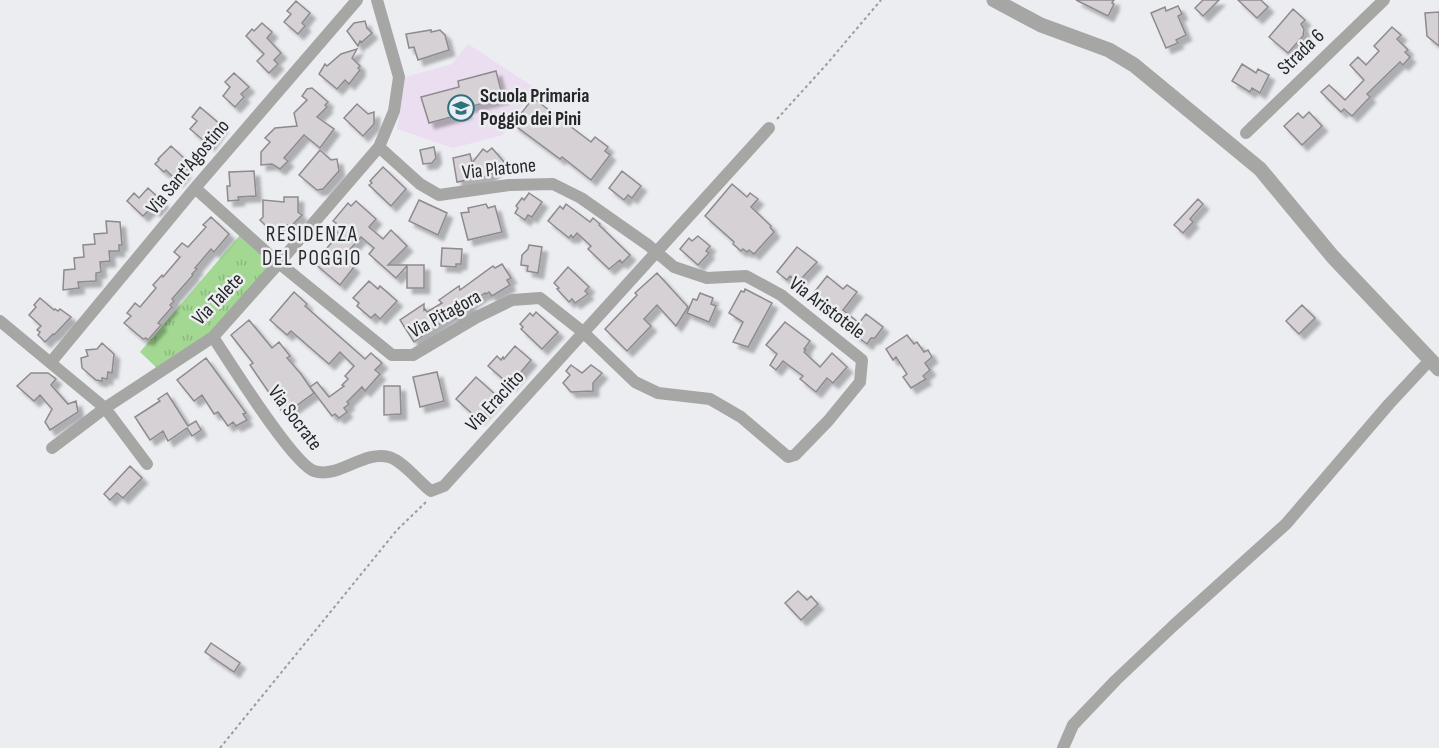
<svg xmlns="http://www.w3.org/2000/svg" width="1439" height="748" font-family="'Sofia Sans Condensed',sans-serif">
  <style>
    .education { fill: #ebdef1 }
    .park { fill: url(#park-tufts) }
    .building { fill: #d5d1d4; stroke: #8e8a8d; stroke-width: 1.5; filter: url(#shadow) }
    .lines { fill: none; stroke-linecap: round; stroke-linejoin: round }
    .path { stroke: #9a9c9f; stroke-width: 2; stroke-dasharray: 3 3; stroke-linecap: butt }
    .minor { stroke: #a6a6a4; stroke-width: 12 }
    .tertiary { stroke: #a6a6a4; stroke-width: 15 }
    .labels { text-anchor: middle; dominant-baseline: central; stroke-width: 5; stroke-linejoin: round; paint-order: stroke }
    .street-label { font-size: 20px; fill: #262728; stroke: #ebedf1 }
    .poi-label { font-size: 20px; font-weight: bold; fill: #262728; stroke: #ebedf1; text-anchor: start }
    .neighbourhood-label { font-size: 21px; letter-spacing: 1.5px; fill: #262728; stroke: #ebedf1 }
  </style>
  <defs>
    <pattern id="park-tufts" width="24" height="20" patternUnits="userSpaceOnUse" patternTransform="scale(1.5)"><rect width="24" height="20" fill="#a3d893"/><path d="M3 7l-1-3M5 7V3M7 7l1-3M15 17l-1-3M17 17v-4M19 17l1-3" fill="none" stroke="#8cb97f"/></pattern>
    <filter id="shadow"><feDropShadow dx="5.5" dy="5.5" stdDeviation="1.5" flood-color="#0004"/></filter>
  </defs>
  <rect width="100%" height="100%" fill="#ebedf1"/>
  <path class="education" d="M 468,44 L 535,88 L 503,135 L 453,148 L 397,129 L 405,77 L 452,64 Z"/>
  <path class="park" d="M 240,235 L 275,263 L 207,337 L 158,369 L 140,352 Z"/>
  <path class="building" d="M 1076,0 L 1114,0 L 1112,3 L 1114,4 L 1108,16 Z
    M 1203,0 L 1219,0 L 1203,16 L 1195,8 Z
    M 1238,0 L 1261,0 L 1268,7 L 1257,18 Z
    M 296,1 L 310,13 L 302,23 L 305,26 L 298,34 L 284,22 L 291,14 L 287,11 Z
    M 1178,6 L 1182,14 L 1178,16 L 1186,35 L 1176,40 L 1178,43 L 1166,48 L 1151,13 L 1165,7 L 1166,11 Z
    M 1293,9 L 1305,20 L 1301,24 L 1304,29 L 1303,36 L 1288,53 L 1269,37 Z
    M 1439,12 L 1439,46 L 1427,36 L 1425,13 Z
    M 365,21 L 367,28 L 372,33 L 362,42 L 360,41 L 358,46 L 347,31 L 354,23 Z
    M 262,23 L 272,32 L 267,38 L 281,53 L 274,60 L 278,64 L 269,73 L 257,61 L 264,54 L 246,36 L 252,29 L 254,31 Z
    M 1392,27 L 1401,35 L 1397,39 L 1408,50 L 1405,52 L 1410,57 L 1403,65 L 1400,62 L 1367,94 L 1370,97 L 1352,116 L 1344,109 L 1341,112 L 1321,92 L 1329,85 L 1345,100 L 1364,80 L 1350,65 L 1358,57 L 1366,65 L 1379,51 L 1374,46 Z
    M 431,30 L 431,32 L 440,30 L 445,35 L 449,50 L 418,60 L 414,47 L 409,48 L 406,34 Z
    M 357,49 L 352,58 L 360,66 L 358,68 L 360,70 L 349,84 L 345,80 L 337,89 L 319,74 L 325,64 L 327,66 L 341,54 Z
    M 1242,64 L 1256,73 L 1258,69 L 1269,75 L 1260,93 L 1252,88 L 1250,92 L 1232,81 Z
    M 496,71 L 503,98 L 465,108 L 466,113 L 429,123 L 421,97 L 459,87 L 458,81 Z
    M 234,73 L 249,87 L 241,94 L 244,97 L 235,107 L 223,96 L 230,87 L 225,82 Z
    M 312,88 L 328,102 L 325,105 L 327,107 L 317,117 L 334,129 L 320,148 L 304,135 L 284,158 L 288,161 L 280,169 L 272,164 L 261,165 L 261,152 L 270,142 L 265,138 L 275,128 L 297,126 L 294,113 L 307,100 L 302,96 L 307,89 Z
    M 533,98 L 591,142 L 595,137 L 608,147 L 605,151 L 610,155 L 591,180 L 562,157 L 560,159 L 513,124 Z
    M 357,104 L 368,114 L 374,112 L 374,124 L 363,136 L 344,118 Z
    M 200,107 L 222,126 L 209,145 L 190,129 L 197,121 L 192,117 Z
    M 1309,112 L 1322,126 L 1302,145 L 1284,126 L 1298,113 L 1303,118 Z
    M 171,146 L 187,161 L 181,168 L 185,172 L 177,181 L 166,170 L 164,172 L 155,164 L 159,160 L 158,159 Z
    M 434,147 L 436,158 L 432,163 L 423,164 L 420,150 Z
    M 492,148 L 504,162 L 489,176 L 457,182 L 453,158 L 470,154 L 472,163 L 483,149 L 487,152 Z
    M 320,150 L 331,160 L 337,159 L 339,171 L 323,189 L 317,190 L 299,175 Z
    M 383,167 L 406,189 L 391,206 L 369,185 L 372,183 L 370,181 Z
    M 254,171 L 256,196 L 238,197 L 239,200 L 228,201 L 227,186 L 230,186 L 229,172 Z
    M 622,171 L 641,186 L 632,198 L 628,195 L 624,200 L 609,188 Z
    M 732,184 L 747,197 L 750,193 L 758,199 L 751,207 L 771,226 L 770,227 L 774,232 L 754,254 L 749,250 L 747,252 L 743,249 L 741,251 L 733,244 L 734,242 L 705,216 Z
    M 148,188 L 163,202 L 155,211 L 151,208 L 143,216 L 127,201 L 134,193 L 139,198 Z
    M 529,193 L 542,202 L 532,217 L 528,215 L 525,220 L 515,213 L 518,208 L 516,206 L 522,198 L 524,200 Z
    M 284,197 L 298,197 L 298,212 L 302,215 L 292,225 L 278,225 L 278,229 L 269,229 L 260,220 L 263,217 L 263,200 L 284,202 Z
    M 1198,199 L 1203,204 L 1190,219 L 1193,222 L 1183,233 L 1174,225 Z
    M 419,200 L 447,213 L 438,235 L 409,221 Z
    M 356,201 L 376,219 L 369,227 L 383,239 L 391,230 L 407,246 L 388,265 L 424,265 L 424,288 L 407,288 L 407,266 L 396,278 L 369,254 L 374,248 L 361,237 L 343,257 L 354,267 L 340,285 L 314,263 L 339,234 L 332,227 L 336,223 L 333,221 L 348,203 L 351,206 Z
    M 486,204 L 488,208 L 495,206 L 502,232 L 468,240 L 461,213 L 469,212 L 468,208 Z
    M 566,204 L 590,222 L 593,218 L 600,224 L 599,225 L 630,255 L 622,263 L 620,260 L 609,269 L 588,249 L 591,246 L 577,233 L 573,238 L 571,235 L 569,238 L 548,221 L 560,206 L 563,209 Z
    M 211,217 L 229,234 L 214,252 L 211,249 L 195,268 L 197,269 L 192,274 L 193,275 L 172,299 L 174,301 L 170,305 L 172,307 L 158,323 L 161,325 L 148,340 L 146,338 L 143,339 L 124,323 L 131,316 L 127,313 L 135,303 L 140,307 L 156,288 L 153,285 L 162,275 L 163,277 L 180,257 L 174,252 L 182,243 L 188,247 L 206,227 L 203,225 Z
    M 106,221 L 120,222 L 122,245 L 119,245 L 119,251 L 109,251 L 110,261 L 100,262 L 101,272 L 96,273 L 96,281 L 78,282 L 79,288 L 63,290 L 64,270 L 75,269 L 74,258 L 84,257 L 83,245 L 95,244 L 94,234 L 107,233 Z
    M 698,236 L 710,246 L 706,251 L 709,253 L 698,265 L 680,249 L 689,238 L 692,241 Z
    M 529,245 L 542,247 L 538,273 L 527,271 L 528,266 L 521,265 L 522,255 L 528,249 Z
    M 797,247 L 817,262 L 798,282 L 790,276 L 787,280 L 777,272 Z
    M 442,248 L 462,249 L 461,264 L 456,264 L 456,267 L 441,266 Z
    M 502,264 L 511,278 L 507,280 L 510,285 L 492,296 L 489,292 L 486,294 L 485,293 L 469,304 L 472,308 L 455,319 L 452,315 L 414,342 L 400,320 L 424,304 L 424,310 L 425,309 L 427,312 L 442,303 L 439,300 L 459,286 L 460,290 L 493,266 L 495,268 Z
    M 568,267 L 589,287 L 585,291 L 588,294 L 575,303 L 572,299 L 569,302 L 557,289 L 559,288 L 554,283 Z
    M 657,273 L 688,307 L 676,326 L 657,305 L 644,319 L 651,326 L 627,351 L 605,329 L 637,295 L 635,293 Z
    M 827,276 L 843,289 L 847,285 L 857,292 L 843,310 L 859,323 L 866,314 L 883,327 L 875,338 L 871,338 L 867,344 L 847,329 L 849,327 L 812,295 Z
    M 369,281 L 378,289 L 380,286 L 397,301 L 380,319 L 375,314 L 371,318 L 357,306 L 359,303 L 353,298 Z
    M 745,289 L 772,303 L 748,347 L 733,342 L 743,322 L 729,313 L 741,291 L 744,292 Z
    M 294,292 L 307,304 L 305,306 L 365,359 L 371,353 L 382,363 L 375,370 L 380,374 L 365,391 L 362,387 L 347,402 L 349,404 L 344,408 L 347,412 L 339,418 L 335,414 L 332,416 L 310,387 L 317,382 L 329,397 L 344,386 L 342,385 L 348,379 L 345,376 L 354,366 L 340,352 L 329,364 L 291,331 L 287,335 L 270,320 Z
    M 700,293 L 713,298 L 711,304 L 716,306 L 709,322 L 687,313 L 693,299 L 697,300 Z
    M 40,298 L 54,310 L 55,309 L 58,311 L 60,309 L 71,317 L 54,335 L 53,334 L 45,342 L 38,335 L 40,332 L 37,330 L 41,326 L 29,315 L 36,307 L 34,305 Z
    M 1302,305 L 1315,318 L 1299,334 L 1286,321 Z
    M 536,312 L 558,332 L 542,349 L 521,329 L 523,327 L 520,324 L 530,313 L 533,316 Z
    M 249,320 L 272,348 L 279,342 L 290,356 L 287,358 L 301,374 L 314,393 L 286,413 L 283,408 L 281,410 L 250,365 L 253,363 L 231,335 Z
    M 785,322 L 810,341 L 804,349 L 806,350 L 804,352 L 820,367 L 832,353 L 847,367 L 833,383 L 827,378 L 816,392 L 800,379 L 803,376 L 783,361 L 776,370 L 770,365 L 777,354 L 766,345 Z
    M 907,335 L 914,344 L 917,342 L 924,352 L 928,350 L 932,357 L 925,363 L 930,370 L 923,376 L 926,379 L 911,388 L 903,377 L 907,374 L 896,357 L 893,360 L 886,349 Z
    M 102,343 L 114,354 L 112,373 L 108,372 L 107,379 L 102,378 L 102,381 L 96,380 L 82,368 L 81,358 L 88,356 L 86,350 L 97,349 Z
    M 515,346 L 531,360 L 510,385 L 488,366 L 497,356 L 501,360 L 503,357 L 504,359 Z
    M 206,358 L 246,413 L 243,414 L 247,420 L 236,426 L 233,422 L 228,426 L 218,412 L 214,414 L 202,395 L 194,401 L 177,380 Z
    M 571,365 L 582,373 L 591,365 L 602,373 L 593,383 L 593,391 L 571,392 L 563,383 L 570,375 L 566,371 Z
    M 437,372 L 444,401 L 420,407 L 413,377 Z
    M 31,373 L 48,373 L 56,379 L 51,385 L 68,404 L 76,401 L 78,412 L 50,430 L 45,422 L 52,409 L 40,395 L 34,401 L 17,386 Z
    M 476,377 L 498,397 L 478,419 L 456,399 Z
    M 384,386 L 400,386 L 401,414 L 384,415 Z
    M 167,393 L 188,426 L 196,421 L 201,430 L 192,436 L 187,428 L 168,441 L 163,431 L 150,440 L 135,417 L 160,401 L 158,399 Z
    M 130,466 L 142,478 L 123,498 L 117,493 L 110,500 L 104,494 Z
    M 798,591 L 807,600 L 811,596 L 818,604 L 801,620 L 785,603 Z
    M 211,643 L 240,663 L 234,672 L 205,652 Z"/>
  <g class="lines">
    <path class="path" d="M 777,119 L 826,65 L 881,0
      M 220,748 L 397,530 L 426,502"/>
    <path class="minor" d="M 1246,133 L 1384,0
      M 195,188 L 274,259 L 392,355 L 413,355 L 477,317 L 512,300 L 540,298 L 583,332 L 635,382 L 658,393 L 710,399 L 741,417 L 788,457 L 795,455 L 828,421 L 860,382 L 862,360 L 781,295 L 746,276 L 707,278 L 674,267 L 648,245 L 581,198 L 553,184 L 509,185 L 439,195 L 420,184 L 379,147
      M 0,321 L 105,408 L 213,337 L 279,263 L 379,147 L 394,111 L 399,77 L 377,0
      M 213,337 C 229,361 292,463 314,471 C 339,479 363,450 389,457 C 403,461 419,482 431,491 L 444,486 L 769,128
      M 51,362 L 195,188 L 357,0
      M 52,448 L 105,408 L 147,464
      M 1063,748 L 1073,725 L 1116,680 L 1173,626 L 1286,524 L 1389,404 L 1430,360"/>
    <path class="tertiary" d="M 994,0 L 1041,25 L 1109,50 L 1134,65 L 1260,169 L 1333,257 L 1439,369"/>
  </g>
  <defs>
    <g id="school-ring" transform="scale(1.35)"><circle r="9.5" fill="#ebedf1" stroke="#2b727e" stroke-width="1.5"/><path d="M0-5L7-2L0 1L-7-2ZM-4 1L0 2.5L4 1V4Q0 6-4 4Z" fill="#2b727e"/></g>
  </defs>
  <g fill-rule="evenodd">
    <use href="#school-ring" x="461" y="108"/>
  </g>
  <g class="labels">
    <g class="street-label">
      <text transform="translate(1301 52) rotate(-44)">Strada 6</text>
      <text transform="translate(188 167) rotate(-50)">Via Sant'Agostino</text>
      <text transform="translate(499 169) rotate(-6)">Via Platone</text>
      <text transform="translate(218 299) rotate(-46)">Via Talete</text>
      <text transform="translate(827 308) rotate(37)">Via Aristotele</text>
      <text transform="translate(445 314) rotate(-29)">Via Pitagora</text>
      <text transform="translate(495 401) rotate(-47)">Via Eraclito</text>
      <text transform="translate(295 418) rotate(53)">Via Socrate</text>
    </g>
    <g class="poi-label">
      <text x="480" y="96">Scuola Primaria<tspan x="480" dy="23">Poggio dei Pini</tspan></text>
    </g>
    <g class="neighbourhood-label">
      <text x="312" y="234">RESIDENZA<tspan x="312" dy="24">DEL POGGIO</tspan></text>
    </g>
  </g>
</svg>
